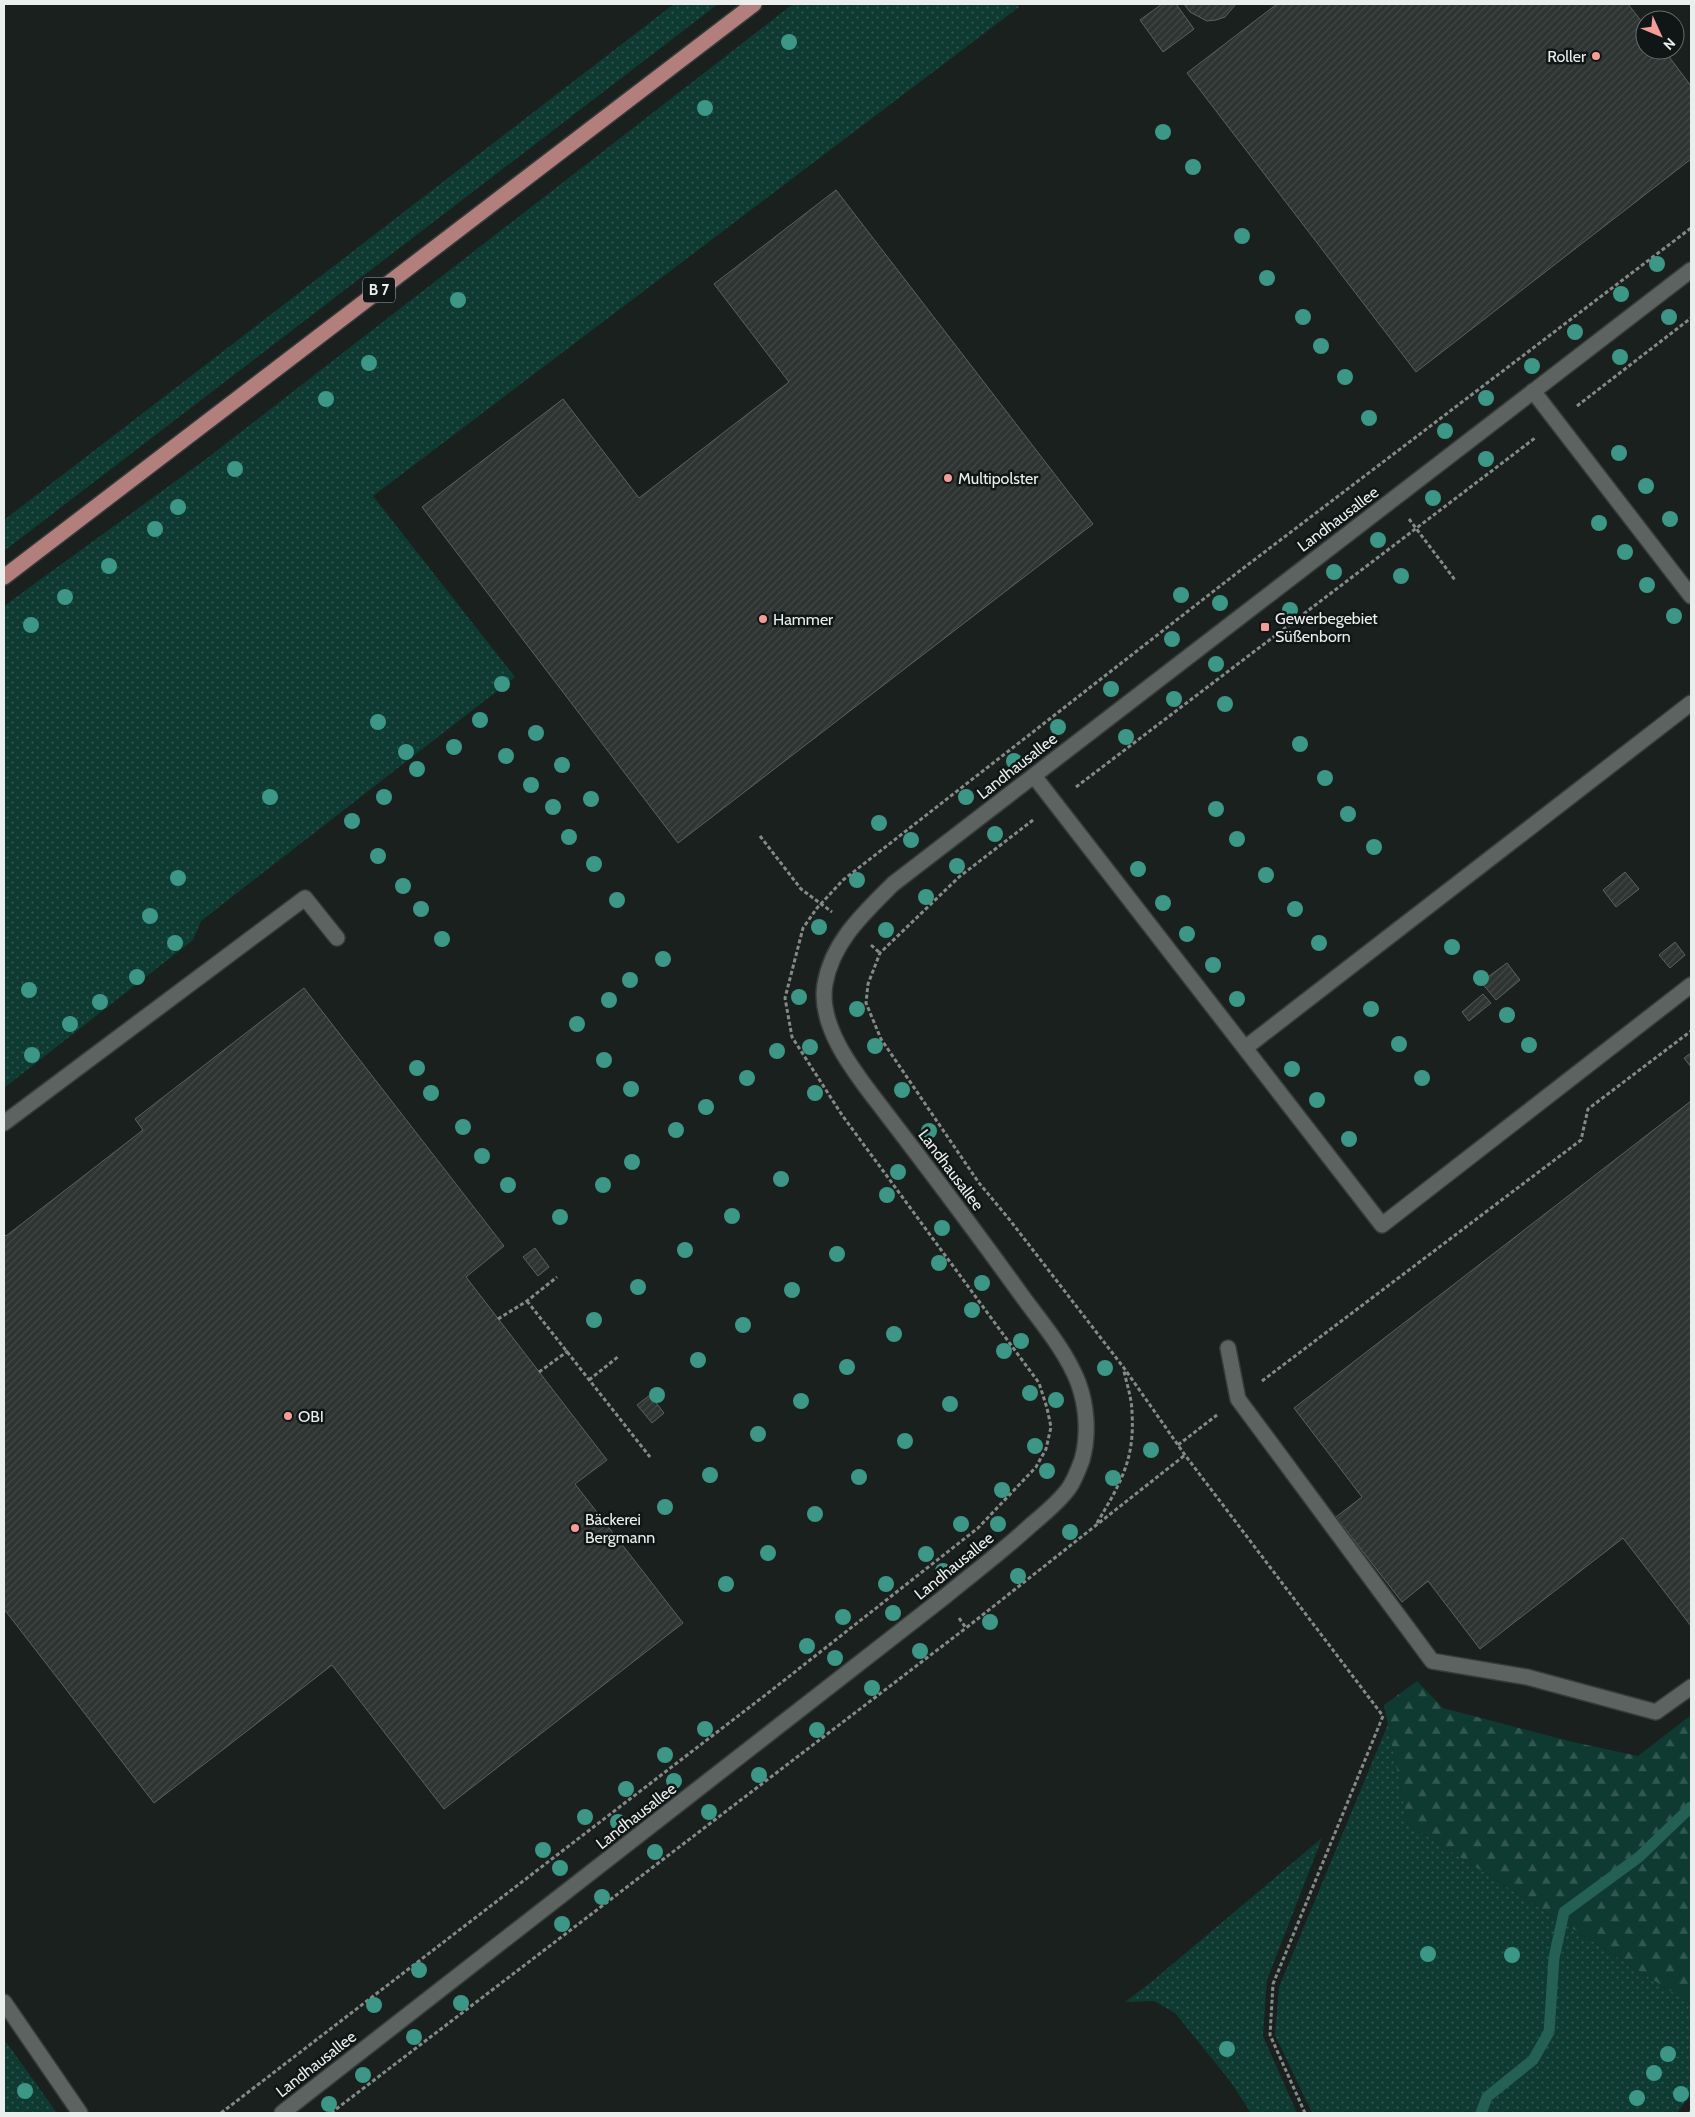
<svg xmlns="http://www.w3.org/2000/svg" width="1695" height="2117" font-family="Cabin,sans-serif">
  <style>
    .grass { fill: url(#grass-dots) }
    .forest { fill: url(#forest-firs) }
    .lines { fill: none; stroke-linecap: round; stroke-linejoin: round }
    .stream { stroke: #246054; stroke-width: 11 }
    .building { fill: url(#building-hatch); stroke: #5b6260 }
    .minor-casing { stroke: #373b3a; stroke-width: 18 }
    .major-casing { stroke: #373b3a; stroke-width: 18 }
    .path { stroke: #848a88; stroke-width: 3; stroke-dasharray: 4 2.5; stroke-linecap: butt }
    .minor { stroke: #5c6361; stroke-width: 15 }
    .major { stroke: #b27f7c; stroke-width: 15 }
    .tree { fill: #3d9786 }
    .poi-dot { fill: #f59b98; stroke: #101615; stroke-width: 2 }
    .labels { text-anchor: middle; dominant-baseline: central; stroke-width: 5; stroke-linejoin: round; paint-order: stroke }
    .shield { fill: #101615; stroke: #a9adac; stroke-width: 1 }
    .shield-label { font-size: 15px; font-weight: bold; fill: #eaeeed }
    .poi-label { font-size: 16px; fill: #eaeeed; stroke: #101615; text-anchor: start }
    .street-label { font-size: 16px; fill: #eaeeed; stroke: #101615 }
  </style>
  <defs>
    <pattern id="grass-dots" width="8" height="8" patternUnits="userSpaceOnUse" patternTransform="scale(1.25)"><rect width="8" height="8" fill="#0e3a32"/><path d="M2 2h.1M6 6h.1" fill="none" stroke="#315750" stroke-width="1.8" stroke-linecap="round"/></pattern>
    <pattern id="forest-firs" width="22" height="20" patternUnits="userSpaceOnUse" patternTransform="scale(1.25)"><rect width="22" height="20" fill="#0e3a32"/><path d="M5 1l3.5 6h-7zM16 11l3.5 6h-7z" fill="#315750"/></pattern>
    <pattern id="building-hatch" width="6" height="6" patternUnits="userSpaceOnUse" patternTransform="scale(1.25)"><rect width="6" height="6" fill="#2d3432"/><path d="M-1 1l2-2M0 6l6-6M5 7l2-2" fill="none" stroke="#414846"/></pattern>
  </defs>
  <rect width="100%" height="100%" fill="#19201e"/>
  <path class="grass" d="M 674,4 L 718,4 L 4,551 L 4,520 Z
    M 793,4 L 1017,4 L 1019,7 L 373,496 L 515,677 L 201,921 L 193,940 L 4,1088 L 4,606 L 206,459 Z
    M 1388,1724 L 1408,1824 L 1691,2004 L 1691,2094 L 1677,2113 L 1312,2113 L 1275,2035 L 1279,1987 Z
    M 1322,1838 L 1267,1980 L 1263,2036 L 1297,2113 L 1251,2113 L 1230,2081 L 1175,2013 L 1154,2001 L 1125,2002 L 1150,1983 Z
    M 4,2039 L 57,2113 L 4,2113 Z"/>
  <path class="forest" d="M 1417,1681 L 1443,1708 L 1573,1742 L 1638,1756 L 1691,1715 L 1691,2004 L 1408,1824 L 1384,1705 Z"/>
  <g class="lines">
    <path class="stream" d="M 1481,2113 L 1487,2097 L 1533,2060 L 1549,2032 L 1554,1958 L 1564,1912 L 1639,1857 L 1691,1807"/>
  </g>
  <path class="building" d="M 1162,4 L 1176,4 L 1194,29 L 1163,52 L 1140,20 Z
    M 1184,4 L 1236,4 L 1225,17 L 1216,20 L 1207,21 L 1190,12 Z
    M 1277,4 L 1628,4 L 1645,26 L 1645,50 L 1664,50 L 1691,86 L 1691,159 L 1416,372 L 1187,73 Z
    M 836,190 L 1093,524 L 678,843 L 422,507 L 563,399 L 639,498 L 789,382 L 714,284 Z
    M 1625,872 L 1639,889 L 1616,907 L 1603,890 Z
    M 1675,942 L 1685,955 L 1670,968 L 1659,955 Z
    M 1507,963 L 1520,980 L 1496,1000 L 1481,982 Z
    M 304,988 L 504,1246 L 466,1277 L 607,1460 L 575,1484 L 683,1623 L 444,1809 L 332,1665 L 154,1803 L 4,1609 L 4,1234 L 6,1236 L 143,1130 L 135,1119 Z
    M 1483,994 L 1491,1003 L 1469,1021 L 1462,1012 Z
    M 1691,1053 L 1691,1067 L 1684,1058 Z
    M 1691,1101 L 1691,1626 L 1623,1538 L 1480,1649 L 1428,1581 L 1402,1602 L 1336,1517 L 1362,1497 L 1294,1408 Z
    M 535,1248 L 549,1267 L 538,1276 L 523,1257 Z
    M 650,1395 L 664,1413 L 652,1423 L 637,1405 Z"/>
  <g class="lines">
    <g class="minor-casing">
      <path id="minor" d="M 1533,391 L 1691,596
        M 1034,776 L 1382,1225 L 1691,985
        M 1245,1048 L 1691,703
        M 4,1123 L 305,898 L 337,938
        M 1228,1348 L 1238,1399 L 1432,1661 L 1527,1677 L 1656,1712 L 1691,1687
        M 4,2002 L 80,2113
        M 282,2113 L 943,1598 C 972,1574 1003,1551 1031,1525 C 1044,1514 1059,1502 1069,1488 C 1074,1481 1079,1468 1082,1460 C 1089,1435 1087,1406 1078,1382 C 1065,1349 1040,1321 1020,1293 C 976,1232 931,1172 885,1112 C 860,1079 817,1029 825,984 C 832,942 864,913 893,884 L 1691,270"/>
    </g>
    <g class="major-casing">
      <path id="major" d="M 4,577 L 754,4"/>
    </g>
    <path class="path" d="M 1577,406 L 1691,318
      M 1409,519 L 1455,580
      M 1076,787 L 1535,438
      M 1033,820 L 959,877 L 880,953 L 868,984 L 866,1003 L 881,1039 L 979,1183 L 1009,1219 L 1124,1368 L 1185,1455 L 1383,1716 L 1273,1984 L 1270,2035 L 1305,2113
      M 760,836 L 801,889 L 832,912
      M 871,945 L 880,953
      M 527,1301 L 650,1457
      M 498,1319 L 527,1301 L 557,1277
      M 539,1372 L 568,1351
      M 589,1380 L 619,1356
      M 1262,1381 L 1581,1140 L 1588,1109 L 1691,1031
      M 1178,1445 L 1217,1415
      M 1097,1523 C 1120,1484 1135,1460 1132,1413 C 1132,1399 1127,1385 1124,1371
      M 959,1618 L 966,1628 L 1185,1455
      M 221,2113 L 768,1693 L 978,1528 L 1036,1467 L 1046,1449 L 1051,1427 L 1047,1408 L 1039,1383 L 842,1115 L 792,1037 L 785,998 L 803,928 L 817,908 L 843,880 L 1233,576 L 1691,228
      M 331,2113 L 966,1628
      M 1690,2113 L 1691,2112"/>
    <use href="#minor" class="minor"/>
    <use href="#major" class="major"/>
  </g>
  <g class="tree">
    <circle cx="789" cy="42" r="8"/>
    <circle cx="705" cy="108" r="8"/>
    <circle cx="1163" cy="132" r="8"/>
    <circle cx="1193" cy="167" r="8"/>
    <circle cx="1242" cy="236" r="8"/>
    <circle cx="1657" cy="264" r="8"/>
    <circle cx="1267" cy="278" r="8"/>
    <circle cx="1621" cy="294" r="8"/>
    <circle cx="458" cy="300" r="8"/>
    <circle cx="1303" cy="317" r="8"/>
    <circle cx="1669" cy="317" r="8"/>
    <circle cx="1575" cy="332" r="8"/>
    <circle cx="1321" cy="346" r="8"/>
    <circle cx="1620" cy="357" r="8"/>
    <circle cx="369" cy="363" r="8"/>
    <circle cx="1532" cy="366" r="8"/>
    <circle cx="1345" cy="377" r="8"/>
    <circle cx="1486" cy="398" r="8"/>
    <circle cx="326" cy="399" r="8"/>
    <circle cx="1369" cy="418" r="8"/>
    <circle cx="1445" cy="431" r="8"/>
    <circle cx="1619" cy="453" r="8"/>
    <circle cx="1486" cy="459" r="8"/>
    <circle cx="235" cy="469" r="8"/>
    <circle cx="1646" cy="486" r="8"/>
    <circle cx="1433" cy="498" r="8"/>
    <circle cx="178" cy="507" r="8"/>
    <circle cx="1670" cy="519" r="8"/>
    <circle cx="1599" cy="523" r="8"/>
    <circle cx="155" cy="529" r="8"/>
    <circle cx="1378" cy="540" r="8"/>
    <circle cx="1625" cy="552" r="8"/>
    <circle cx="109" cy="566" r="8"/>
    <circle cx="1334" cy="572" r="8"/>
    <circle cx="1401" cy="576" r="8"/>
    <circle cx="1647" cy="585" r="8"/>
    <circle cx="1181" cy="595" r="8"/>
    <circle cx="65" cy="597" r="8"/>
    <circle cx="1220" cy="603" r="8"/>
    <circle cx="1290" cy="610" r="8"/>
    <circle cx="1674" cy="616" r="8"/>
    <circle cx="31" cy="625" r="8"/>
    <circle cx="1172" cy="639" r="8"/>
    <circle cx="1216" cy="664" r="8"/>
    <circle cx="502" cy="684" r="8"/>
    <circle cx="1111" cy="689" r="8"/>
    <circle cx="1174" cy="699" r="8"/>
    <circle cx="1225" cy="704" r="8"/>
    <circle cx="480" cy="720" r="8"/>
    <circle cx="378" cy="722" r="8"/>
    <circle cx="1058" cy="727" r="8"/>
    <circle cx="536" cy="733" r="8"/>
    <circle cx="1126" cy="737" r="8"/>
    <circle cx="1300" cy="744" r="8"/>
    <circle cx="454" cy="747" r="8"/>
    <circle cx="406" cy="752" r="8"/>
    <circle cx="506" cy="756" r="8"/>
    <circle cx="1014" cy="761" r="8"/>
    <circle cx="562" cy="765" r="8"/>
    <circle cx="417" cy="769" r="8"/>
    <circle cx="1325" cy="778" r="8"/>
    <circle cx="531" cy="785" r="8"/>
    <circle cx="270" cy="797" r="8"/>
    <circle cx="384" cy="797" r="8"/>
    <circle cx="966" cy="797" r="8"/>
    <circle cx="591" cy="799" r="8"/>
    <circle cx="553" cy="807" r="8"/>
    <circle cx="1216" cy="809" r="8"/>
    <circle cx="1348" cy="814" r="8"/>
    <circle cx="352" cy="821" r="8"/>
    <circle cx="879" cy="823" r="8"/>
    <circle cx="995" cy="834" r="8"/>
    <circle cx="569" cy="837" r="8"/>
    <circle cx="1237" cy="839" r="8"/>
    <circle cx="911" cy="840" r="8"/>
    <circle cx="1374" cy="847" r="8"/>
    <circle cx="378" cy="856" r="8"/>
    <circle cx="594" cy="864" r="8"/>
    <circle cx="957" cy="866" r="8"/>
    <circle cx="1138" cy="869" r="8"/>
    <circle cx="1266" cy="875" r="8"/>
    <circle cx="178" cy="878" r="8"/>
    <circle cx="857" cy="880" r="8"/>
    <circle cx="403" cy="886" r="8"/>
    <circle cx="926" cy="897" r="8"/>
    <circle cx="617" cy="900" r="8"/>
    <circle cx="1163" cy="903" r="8"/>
    <circle cx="421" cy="909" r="8"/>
    <circle cx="1295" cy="909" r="8"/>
    <circle cx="150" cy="916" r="8"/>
    <circle cx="819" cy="927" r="8"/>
    <circle cx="886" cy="930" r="8"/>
    <circle cx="1187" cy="934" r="8"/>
    <circle cx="442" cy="939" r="8"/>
    <circle cx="175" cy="943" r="8"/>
    <circle cx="1319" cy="943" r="8"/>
    <circle cx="1452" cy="947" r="8"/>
    <circle cx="663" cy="959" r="8"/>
    <circle cx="1213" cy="965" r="8"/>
    <circle cx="137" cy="977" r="8"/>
    <circle cx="1481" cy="978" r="8"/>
    <circle cx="630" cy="980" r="8"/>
    <circle cx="29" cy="990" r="8"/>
    <circle cx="799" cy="997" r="8"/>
    <circle cx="1237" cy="999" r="8"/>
    <circle cx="609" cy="1000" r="8"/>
    <circle cx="100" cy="1002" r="8"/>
    <circle cx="857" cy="1009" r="8"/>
    <circle cx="1371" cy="1009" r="8"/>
    <circle cx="1507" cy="1015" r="8"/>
    <circle cx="70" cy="1024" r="8"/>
    <circle cx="577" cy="1024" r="8"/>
    <circle cx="1399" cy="1044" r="8"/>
    <circle cx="1529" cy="1045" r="8"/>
    <circle cx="875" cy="1046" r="8"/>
    <circle cx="810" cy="1047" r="8"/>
    <circle cx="777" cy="1051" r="8"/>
    <circle cx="32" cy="1055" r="8"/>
    <circle cx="604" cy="1060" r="8"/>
    <circle cx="417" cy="1068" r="8"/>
    <circle cx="1292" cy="1069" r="8"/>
    <circle cx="747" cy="1078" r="8"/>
    <circle cx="1422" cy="1078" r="8"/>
    <circle cx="631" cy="1089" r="8"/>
    <circle cx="902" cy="1090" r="8"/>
    <circle cx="431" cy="1093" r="8"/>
    <circle cx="815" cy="1093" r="8"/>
    <circle cx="1317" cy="1100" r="8"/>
    <circle cx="706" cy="1107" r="8"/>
    <circle cx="463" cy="1127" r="8"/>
    <circle cx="676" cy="1130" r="8"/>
    <circle cx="929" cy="1131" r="8"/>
    <circle cx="1349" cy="1139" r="8"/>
    <circle cx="482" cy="1156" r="8"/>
    <circle cx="632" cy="1162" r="8"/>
    <circle cx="898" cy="1172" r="8"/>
    <circle cx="781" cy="1179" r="8"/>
    <circle cx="508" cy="1185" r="8"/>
    <circle cx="603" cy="1185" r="8"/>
    <circle cx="887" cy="1195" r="8"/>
    <circle cx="732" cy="1216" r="8"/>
    <circle cx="560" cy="1217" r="8"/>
    <circle cx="942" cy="1228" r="8"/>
    <circle cx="685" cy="1250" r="8"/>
    <circle cx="837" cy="1254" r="8"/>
    <circle cx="939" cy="1263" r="8"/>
    <circle cx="982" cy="1283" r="8"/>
    <circle cx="638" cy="1287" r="8"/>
    <circle cx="792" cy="1290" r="8"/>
    <circle cx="972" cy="1310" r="8"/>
    <circle cx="594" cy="1320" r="8"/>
    <circle cx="743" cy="1325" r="8"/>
    <circle cx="894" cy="1334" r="8"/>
    <circle cx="1021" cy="1341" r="8"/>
    <circle cx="1004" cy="1351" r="8"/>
    <circle cx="698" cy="1360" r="8"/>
    <circle cx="847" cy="1367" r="8"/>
    <circle cx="1105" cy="1368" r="8"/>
    <circle cx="1030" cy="1393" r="8"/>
    <circle cx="657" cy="1395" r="8"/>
    <circle cx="1056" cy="1400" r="8"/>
    <circle cx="801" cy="1401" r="8"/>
    <circle cx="950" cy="1404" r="8"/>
    <circle cx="758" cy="1434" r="8"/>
    <circle cx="905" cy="1441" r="8"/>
    <circle cx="1035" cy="1446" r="8"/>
    <circle cx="1151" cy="1450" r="8"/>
    <circle cx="1047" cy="1471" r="8"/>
    <circle cx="710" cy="1475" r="8"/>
    <circle cx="859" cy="1477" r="8"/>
    <circle cx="1113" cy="1478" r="8"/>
    <circle cx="1002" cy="1490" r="8"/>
    <circle cx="665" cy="1507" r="8"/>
    <circle cx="815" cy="1514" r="8"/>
    <circle cx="961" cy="1524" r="8"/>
    <circle cx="998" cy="1524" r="8"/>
    <circle cx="1070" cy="1532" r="8"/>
    <circle cx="768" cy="1553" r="8"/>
    <circle cx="926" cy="1554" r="8"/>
    <circle cx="943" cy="1571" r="8"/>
    <circle cx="1018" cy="1576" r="8"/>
    <circle cx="726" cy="1584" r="8"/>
    <circle cx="886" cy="1584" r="8"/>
    <circle cx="893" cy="1613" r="8"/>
    <circle cx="843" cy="1617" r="8"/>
    <circle cx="990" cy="1622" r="8"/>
    <circle cx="807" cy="1646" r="8"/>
    <circle cx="920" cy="1651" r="8"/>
    <circle cx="835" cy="1658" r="8"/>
    <circle cx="872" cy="1688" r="8"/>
    <circle cx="705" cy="1729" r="8"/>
    <circle cx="817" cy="1730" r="8"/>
    <circle cx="665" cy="1755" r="8"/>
    <circle cx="759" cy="1775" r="8"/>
    <circle cx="674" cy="1781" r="8"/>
    <circle cx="626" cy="1789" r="8"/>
    <circle cx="709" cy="1812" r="8"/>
    <circle cx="585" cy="1817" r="8"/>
    <circle cx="618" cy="1822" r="8"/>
    <circle cx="543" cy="1850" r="8"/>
    <circle cx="655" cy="1852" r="8"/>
    <circle cx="560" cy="1868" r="8"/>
    <circle cx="602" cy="1897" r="8"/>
    <circle cx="562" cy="1924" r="8"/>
    <circle cx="1428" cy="1954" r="8"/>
    <circle cx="1512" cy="1955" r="8"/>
    <circle cx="419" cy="1970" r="8"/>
    <circle cx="461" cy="2003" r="8"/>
    <circle cx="374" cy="2005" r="8"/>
    <circle cx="414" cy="2037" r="8"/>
    <circle cx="1227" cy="2049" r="8"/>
    <circle cx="1668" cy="2054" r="8"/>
    <circle cx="1654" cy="2073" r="8"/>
    <circle cx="363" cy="2075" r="8"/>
    <circle cx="25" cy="2091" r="8"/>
    <circle cx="1681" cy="2094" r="8"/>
    <circle cx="1637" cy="2098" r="8"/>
    <circle cx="329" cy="2104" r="8"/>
  </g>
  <g class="poi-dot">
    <circle cx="1596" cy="56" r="5"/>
    <circle cx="948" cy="478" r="5"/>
    <circle cx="763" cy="619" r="5"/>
    <rect x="1260" y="622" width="10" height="10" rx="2.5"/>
    <circle cx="288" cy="1416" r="5"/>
    <circle cx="575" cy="1528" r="5"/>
  </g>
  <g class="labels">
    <rect class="shield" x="363" y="277.5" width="32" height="25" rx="4"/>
    <g class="shield-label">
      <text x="379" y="290">B 7</text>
    </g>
    <g class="poi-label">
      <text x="1586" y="56" text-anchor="end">Roller</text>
      <text x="958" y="478">Multipolster</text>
      <text x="1275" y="618">Gewerbegebiet<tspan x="1275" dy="18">Süßenborn</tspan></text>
      <text x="773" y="619">Hammer</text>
      <text x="298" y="1416">OBI</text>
      <text x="585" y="1519">Bäckerei<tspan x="585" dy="18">Bergmann</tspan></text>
    </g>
    <g class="street-label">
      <text transform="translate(1338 519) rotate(-37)">Landhausallee</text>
      <text transform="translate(1017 766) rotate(-38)">Landhausallee</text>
      <text transform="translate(951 1170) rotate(53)">Landhausallee</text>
      <text transform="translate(954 1566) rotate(-39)">Landhausallee</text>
      <text transform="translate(636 1816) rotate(-38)">Landhausallee</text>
      <text transform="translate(316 2064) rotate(-38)">Landhausallee</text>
    </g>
  </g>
  <rect width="1695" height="2117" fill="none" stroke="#eaeeed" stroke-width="10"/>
  <g transform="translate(1660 35) rotate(134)"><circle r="24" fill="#101615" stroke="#676c6b"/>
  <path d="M0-4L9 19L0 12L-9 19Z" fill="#f59b98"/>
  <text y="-8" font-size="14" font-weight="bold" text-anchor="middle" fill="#eaeeed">N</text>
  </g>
</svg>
